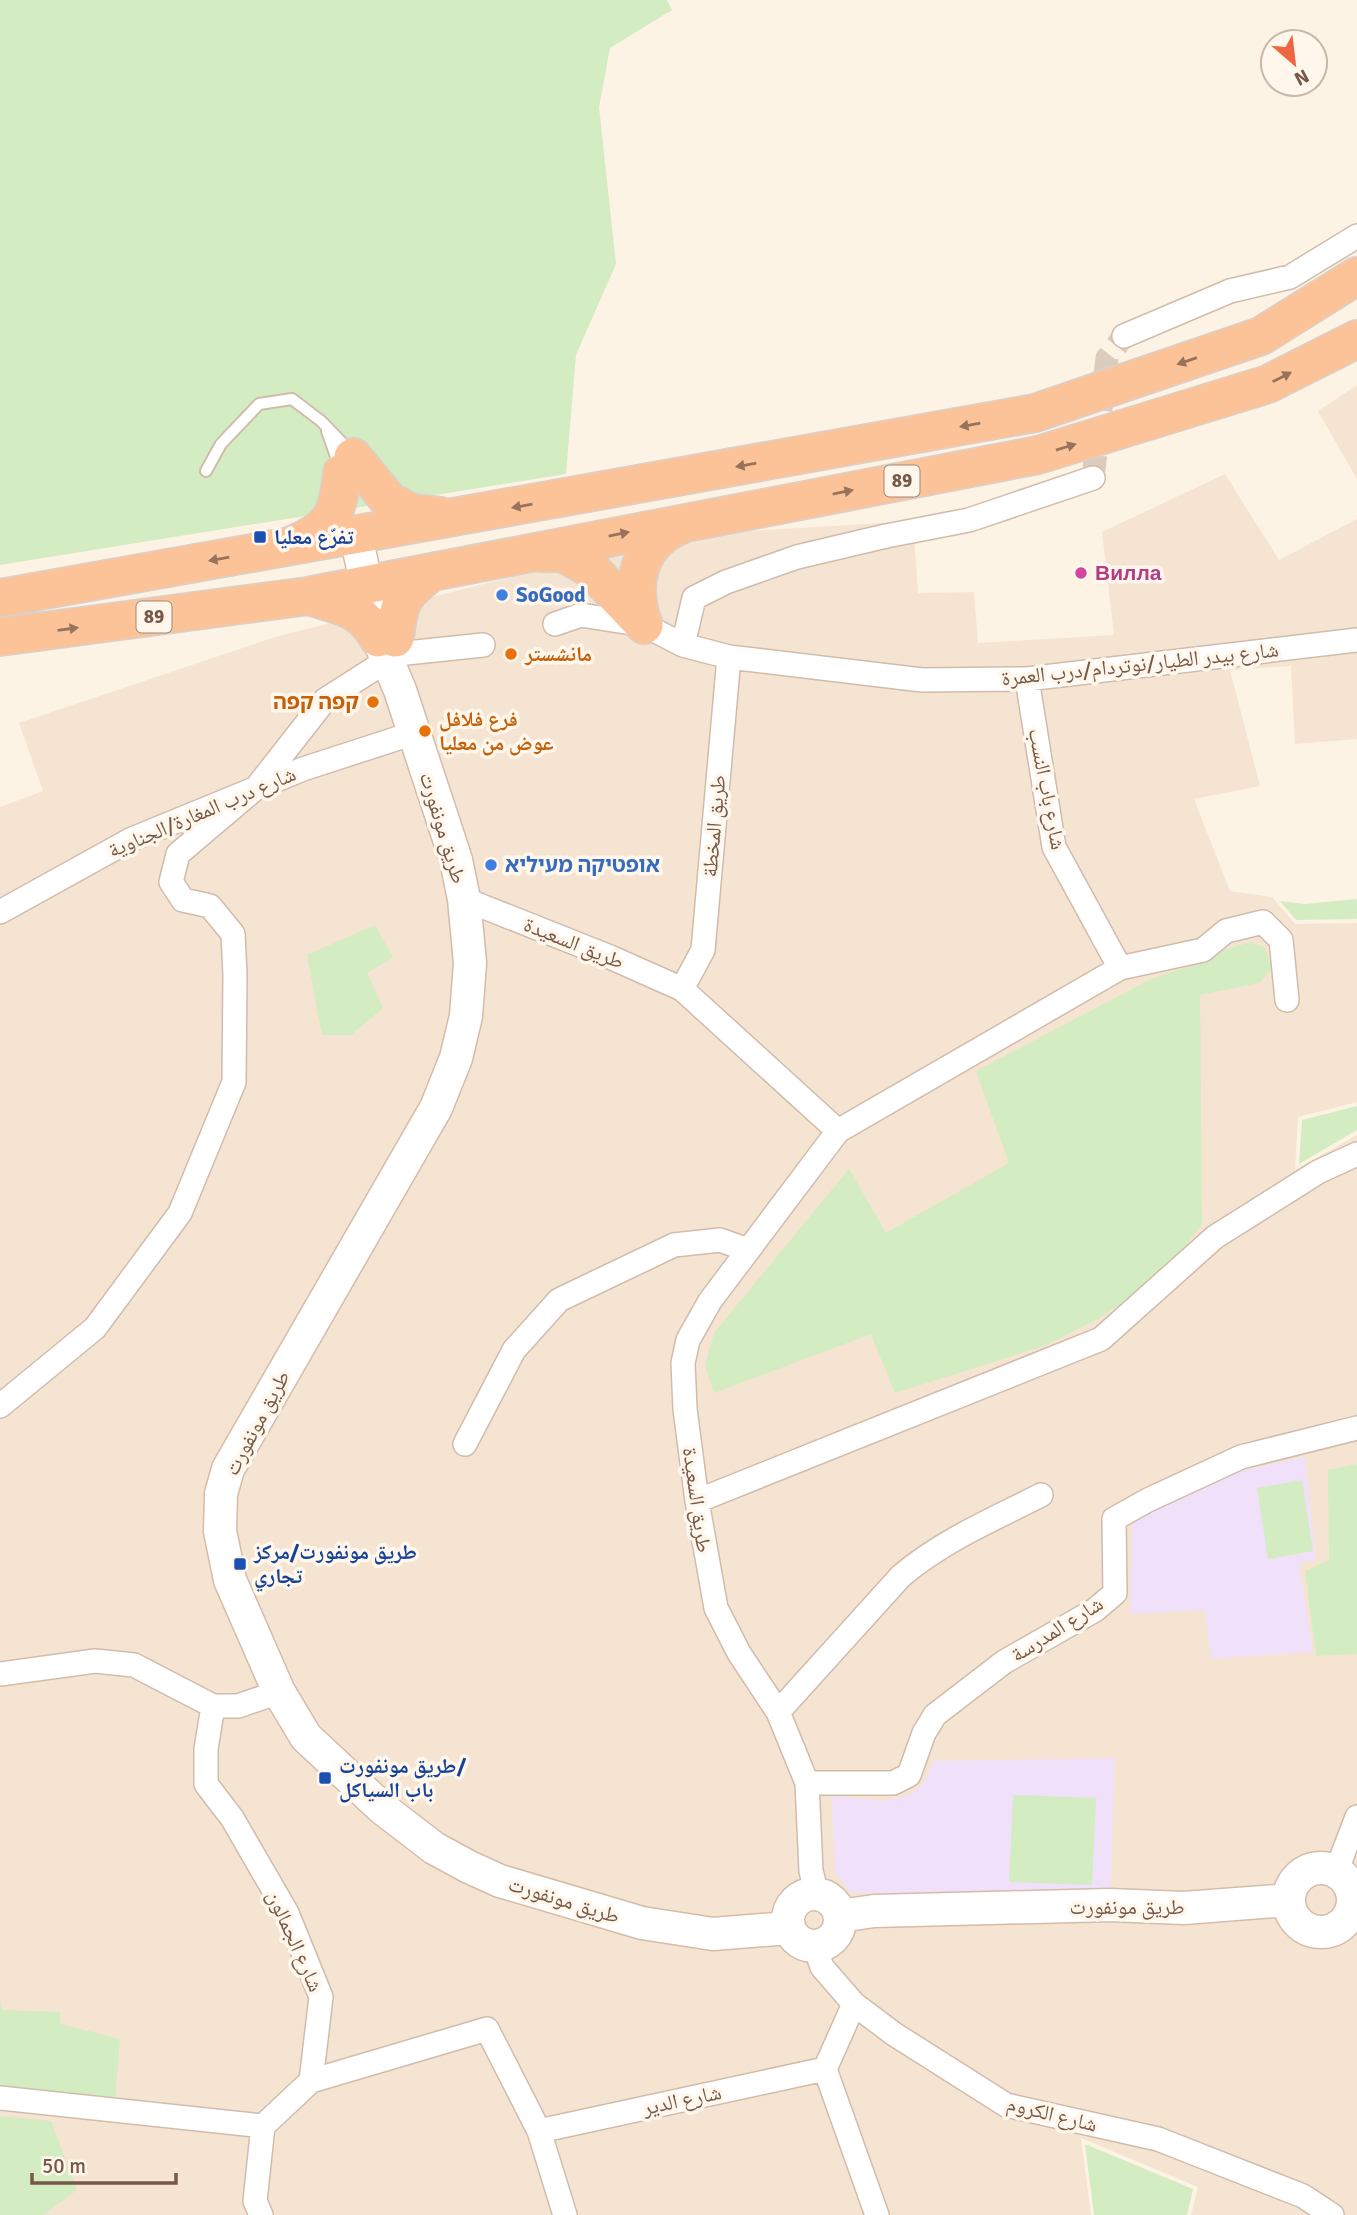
<svg xmlns="http://www.w3.org/2000/svg" width="1357" height="2215" font-family="Signika,'Noto Naskh Arabic','Noto Sans Hebrew',sans-serif">
  <style>
    .residential { fill: #f5e4d1 }
    .education { fill: #f0e0fa }
    .green { fill: #d3ecc1 }
    .lines { fill: none; stroke-linecap: round; stroke-linejoin: round }
    .minor-tunnel { stroke: #dcccbd; stroke-width: 23; stroke-dasharray: 23 11; stroke-linecap: butt }
    .service-casing { stroke: #d1bcac; stroke-width: 14 }
    .minor-casing { stroke: #d1bcac; stroke-width: 26 }
    .secondary-casing { stroke: #d5bca9; stroke-width: 35 }
    .trunk-casing { stroke: #d9d0cc; stroke-width: 40 }
    .service { stroke: #fff; stroke-width: 10 }
    .minor { stroke: #fff; stroke-width: 23 }
    .secondary { stroke: #fff; stroke-width: 32 }
    .trunk { stroke: #fdc398; stroke-width: 37 }
    .oneway { fill: #98735c }
    .transit-dot { fill: #1a4fb4; stroke: #fff7eb; stroke-width: 2.5 }
    .hotel-dot { fill: #d1479c; stroke: #fff7eb; stroke-width: 2.5 }
    .shop-dot { fill: #3f7fe0; stroke: #fff7eb; stroke-width: 2.5 }
    .food-dot { fill: #e8710a; stroke: #fff7eb; stroke-width: 2.5 }
    .labels { text-anchor: middle; dominant-baseline: central; stroke-width: 7; stroke-linejoin: round; paint-order: stroke }
    .shield { fill: #fff7eb; stroke: #a08879; stroke-width: 2 }
    .shield-label { font-size: 19px; font-weight: bold; fill: #775848 }
    .transit-label { font-size: 21px; font-weight: bold; fill: #164399; stroke: #fff7eb; text-anchor: start }
    .hotel-label { font-size: 21px; font-weight: bold; fill: #b23c85; stroke: #fff7eb; text-anchor: start }
    .shop-label { font-size: 21px; font-weight: bold; fill: #366cbe; stroke: #fff7eb; text-anchor: start }
    .food-label { font-size: 21px; font-weight: bold; fill: #c56008; stroke: #fff7eb; text-anchor: start }
    .street-label { font-size: 21px; fill: #775848; stroke: #fff7eb }
  </style>
  <rect width="100%" height="100%" fill="#fdf3e4"/>
  <path class="residential" d="M 1357,385 L 1357,479 L 1318,411 Z
    M 1225,474 L 1279,560 L 1357,519 L 1357,739 L 1295,744 L 1291,666 L 1230,670 L 1260,786 L 1194,799 L 1230,891 L 1272,897 L 1295,924 L 1357,923 L 1357,1102 L 1298,1117 L 1295,1170 L 1357,1135 L 1357,2215 L 1191,2215 L 1198,2187 L 1081,2138 L 1091,2215 L 0,2215 L 0,807 L 43,791 L 19,723 L 275,637 L 574,561 L 749,531 L 913,521 L 918,593 L 974,592 L 978,643 L 1114,635 L 1102,532 Z"/>
  <path class="education" d="M 1305,1457 L 1316,1559 L 1299,1564 L 1313,1652 L 1212,1659 L 1204,1610 L 1130,1614 L 1132,1516 L 1231,1473 Z
    M 1115,1758 L 1110,1897 L 851,1893 L 835,1872 L 832,1796 L 887,1801 L 910,1795 L 925,1781 L 933,1761 Z"/>
  <path class="green" d="M 0,0 L 667,0 L 672,10 L 610,48 L 599,107 L 616,264 L 576,355 L 566,474 L 0,565 Z
    M 1357,899 L 1357,919 L 1296,920 L 1280,901 L 1305,904 Z
    M 375,925 L 393,957 L 367,973 L 383,1008 L 351,1035 L 322,1035 L 307,955 Z
    M 1251,942 L 1265,948 L 1272,969 L 1259,983 L 1200,995 L 1202,1224 L 1165,1273 L 1098,1319 L 1044,1346 L 895,1393 L 871,1334 L 714,1393 L 705,1365 L 714,1333 L 849,1169 L 886,1233 L 1009,1163 L 976,1071 L 1153,978 L 1200,963 L 1227,949 Z
    M 1357,1106 L 1357,1130 L 1299,1164 L 1302,1120 Z
    M 1357,1464 L 1357,1654 L 1316,1656 L 1305,1571 L 1329,1560 L 1328,1470 Z
    M 1302,1480 L 1313,1551 L 1268,1559 L 1257,1488 Z
    M 1013,1795 L 1096,1798 L 1092,1885 L 1009,1882 Z
    M 0,1999 L 2,2010 L 60,2012 L 61,2024 L 120,2039 L 115,2104 L 0,2091 Z
    M 0,2116 L 51,2121 L 77,2190 L 43,2215 L 0,2215 Z
    M 1085,2144 L 1193,2189 L 1187,2215 L 1094,2215 Z"/>
  <g class="lines">
    <path class="minor-tunnel" d="M 1093,478 L 1107,358 L 1124,336"/>
    <g class="service-casing">
      <path id="service" d="M 327,431 L 339,465
        M 206,471 L 221,444 L 259,404 L 292,399 L 321,421 L 352,453"/>
    </g>
    <g class="minor-casing">
      <path id="minor" d="M 1124,336 L 1230,291 L 1290,277 L 1357,236
        M 555,624 L 581,615 L 644,625 L 683,645 L 729,657 L 922,680 L 1027,679 L 1357,640
        M 683,645 L 694,598 L 726,582 L 797,557 L 886,536 L 969,520 L 1093,478
        M 397,654 L 483,645
        M 1027,679 L 1054,847 L 1120,968
        M 464,899 L 610,957 L 682,989 L 838,1131
        M 0,912 L 130,840 L 303,769 L 414,733
        M 682,989 L 703,950 L 729,657
        M 0,1406 L 95,1328 L 180,1213 L 234,1082 L 235,975 L 233,934 L 210,906 L 183,900 L 171,882 L 178,854 L 256,788 L 325,700 L 386,661
        M 465,1444 L 514,1350 L 559,1300 L 674,1245 L 720,1240 L 748,1250
        M 697,1501 L 1101,1339 L 1215,1237 L 1318,1172 L 1357,1154
        M 0,1674 L 95,1661 L 134,1665 L 213,1706 L 238,1706 L 279,1692
        M 213,1706 L 206,1749 L 206,1784 L 232,1818 L 287,1913 L 321,1997 L 311,2081 L 263,2126 L 255,2201 L 261,2215
        M 778,1712 L 901,1576 C 942,1541 992,1520 1041,1495
        M 807,1783 L 893,1783 L 909,1775 L 924,1733 L 935,1715 L 1004,1662 L 1095,1610 L 1115,1593 L 1114,1519 L 1148,1500 L 1241,1457 L 1357,1428
        M 1336,1872 L 1357,1817
        M 817,1894 L 811,1871 L 807,1783 L 778,1712 L 739,1653 L 716,1608 L 697,1501 L 685,1409 L 683,1363 L 688,1340 L 710,1301 L 838,1131 L 1120,968 L 1203,950 L 1226,931 L 1263,922 L 1281,940 L 1287,1000
        M 815,1947 L 822,1967 L 854,2004 L 894,2034 L 1006,2105 L 1158,2139 L 1303,2196 L 1332,2215
        M 854,2004 L 825,2069 L 877,2215
        M 311,2081 L 487,2029 L 539,2131 L 565,2215
        M 0,2098 L 263,2126
        M 539,2131 L 825,2069"/>
    </g>
    <g class="secondary-casing">
      <path id="secondary" d="M 356,536 L 378,638 L 400,690 L 456,860 L 464,899 L 470,963 L 466,1016 L 456,1058 L 436,1108 L 228,1469 L 221,1494 L 220,1531 L 230,1580 L 279,1692 L 306,1737 L 382,1808 L 434,1848 L 469,1867 L 500,1881 L 642,1923 L 713,1934 L 788,1928
        M1289 1900a32 32 0 1 1 64 0a32 32 0 1 1-64 0Z
        M788 1920a26 26 0 1 1 52 0a26 26 0 1 1-52 0Z
        M 840,1916 L 874,1911 L 1110,1905 L 1184,1908 L 1289,1900"/>
    </g>
    <g class="trunk-casing">
      <path id="trunk" d="M 353,457 L 389,501 L 412,513 L 440,516
        M 294,544 C 333,528 338,512 342,473
        M 541,553 L 563,553 L 591,569 L 644,625
        M 309,596 C 341,607 360,606 378,638
        M 0,598 L 1035,413 L 1261,336 L 1357,276
        M 644,625 C 628,584 639,542 681,525
        M 0,637 L 308,596 L 1038,455 L 1268,384 L 1357,339
        M 395,638 C 399,600 402,595 432,572"/>
    </g>
    <use href="#service" class="service"/>
    <use href="#minor" class="minor"/>
    <use href="#secondary" class="secondary"/>
    <use href="#trunk" class="trunk"/>
  </g>
  <defs><path id="oneway-solid" d="M-6-.8H1V-3.2L6.5 0L1 3.2V.8H-6Z" transform="scale(1.75)"/></defs>
  <g class="oneway">
    <use href="#oneway-solid" transform="translate(1187 361) rotate(161)"/>
    <use href="#oneway-solid" transform="translate(1282 377) rotate(-27)"/>
    <use href="#oneway-solid" transform="translate(970 425) rotate(170)"/>
    <use href="#oneway-solid" transform="translate(1066 447) rotate(-17)"/>
    <use href="#oneway-solid" transform="translate(746 465) rotate(170)"/>
    <use href="#oneway-solid" transform="translate(843 492) rotate(-11)"/>
    <use href="#oneway-solid" transform="translate(522 506) rotate(170)"/>
    <use href="#oneway-solid" transform="translate(619 534) rotate(-11)"/>
    <use href="#oneway-solid" transform="translate(219 559) rotate(170)"/>
    <use href="#oneway-solid" transform="translate(68 629) rotate(-8)"/>
  </g>
  <g class="transit-dot">
    <rect x="253" y="530" width="14" height="14" rx="3.5"/>
    <rect x="233" y="1557" width="14" height="14" rx="3.5"/>
    <rect x="318" y="1771" width="14" height="14" rx="3.5"/>
  </g>
  <circle class="hotel-dot" cx="1081" cy="573" r="7"/>
  <g class="shop-dot">
    <circle cx="502" cy="595" r="7"/>
    <circle cx="491" cy="865" r="7"/>
  </g>
  <g class="food-dot">
    <circle cx="511" cy="654" r="7"/>
    <circle cx="373" cy="702" r="7"/>
    <circle cx="425" cy="731" r="7"/>
  </g>
  <g class="labels">
    <g class="shield">
      <rect x="884.5" y="465.5" width="35" height="31" rx="5"/>
      <rect x="136.5" y="601.5" width="35" height="31" rx="5"/>
    </g>
    <g class="shield-label">
      <text x="902" y="481">89</text>
      <text x="154" y="617">89</text>
    </g>
    <g class="transit-label">
      <text x="274" y="537">تفرّع معليا</text>
      <text x="254" y="1552">طريق مونفورت/مركز<tspan x="254" dy="24">تجاري</tspan></text>
      <text x="339" y="1766">طريق مونفورت/<tspan x="339" dy="24">باب السياكل</tspan></text>
    </g>
    <g class="hotel-label">
      <text x="1095" y="573">Вилла</text>
    </g>
    <g class="shop-label">
      <text x="516" y="595">SoGood</text>
      <text x="505" y="865">אופטיקה מעיליא</text>
    </g>
    <g class="food-label">
      <text x="525" y="654">مانشستر</text>
      <text x="359" y="702" text-anchor="end">קפה קפה</text>
      <text x="439" y="719">فرع فلافل<tspan x="439" dy="24">عوض من معليا</tspan></text>
    </g>
    <g class="street-label">
      <text transform="translate(1140 664) rotate(-6)">شارع بيدر الطيار/نوتردام/درب العمرة</text>
      <text transform="translate(1047 789) rotate(79)">شارع باب النسب</text>
      <text transform="translate(202 812) rotate(-23)">شارع درب المغارة/الجناوية</text>
      <text transform="translate(714 826) rotate(-85)">طريق المخطة</text>
      <text transform="translate(443 828) rotate(73)">طريق مونفورت</text>
      <text transform="translate(574 943) rotate(22)">طريق السعيدة</text>
      <text transform="translate(257 1423) rotate(-62)">طريق مونفورت</text>
      <text transform="translate(697 1500) rotate(82)">طريق السعيدة</text>
      <text transform="translate(1057 1629) rotate(-32)">شارع المدرسة</text>
      <text transform="translate(564 1900) rotate(17)">طريق مونفورت</text>
      <text x="1127" y="1907">طريق مونفورت</text>
      <text transform="translate(295 1941) rotate(66)">شارع الجمالون</text>
      <text transform="translate(682 2100) rotate(-12)">شارع الدير</text>
      <text transform="translate(1052 2114) rotate(14)">شارع الكروم</text>
    </g>
  </g>
  <g transform="translate(1294 63) rotate(152)"><circle r="33" fill="#fff7eb" stroke="#c9b7aa" stroke-width="2"/>
  <path d="M0-5L12 26L0 18L-12 26Z" fill="#ee6642"/>
  <text y="-10" font-size="19" font-weight="bold" text-anchor="middle" fill="#775848">N</text>
  </g>
  <path d="M32 2173v10h144v-10" fill="none" stroke="#775848" stroke-width="3.5"/>
  <text x="42" y="2173" font-size="21" fill="#775848" stroke="#fff7eb" stroke-width="5" paint-order="stroke">50 m</text>
</svg>
